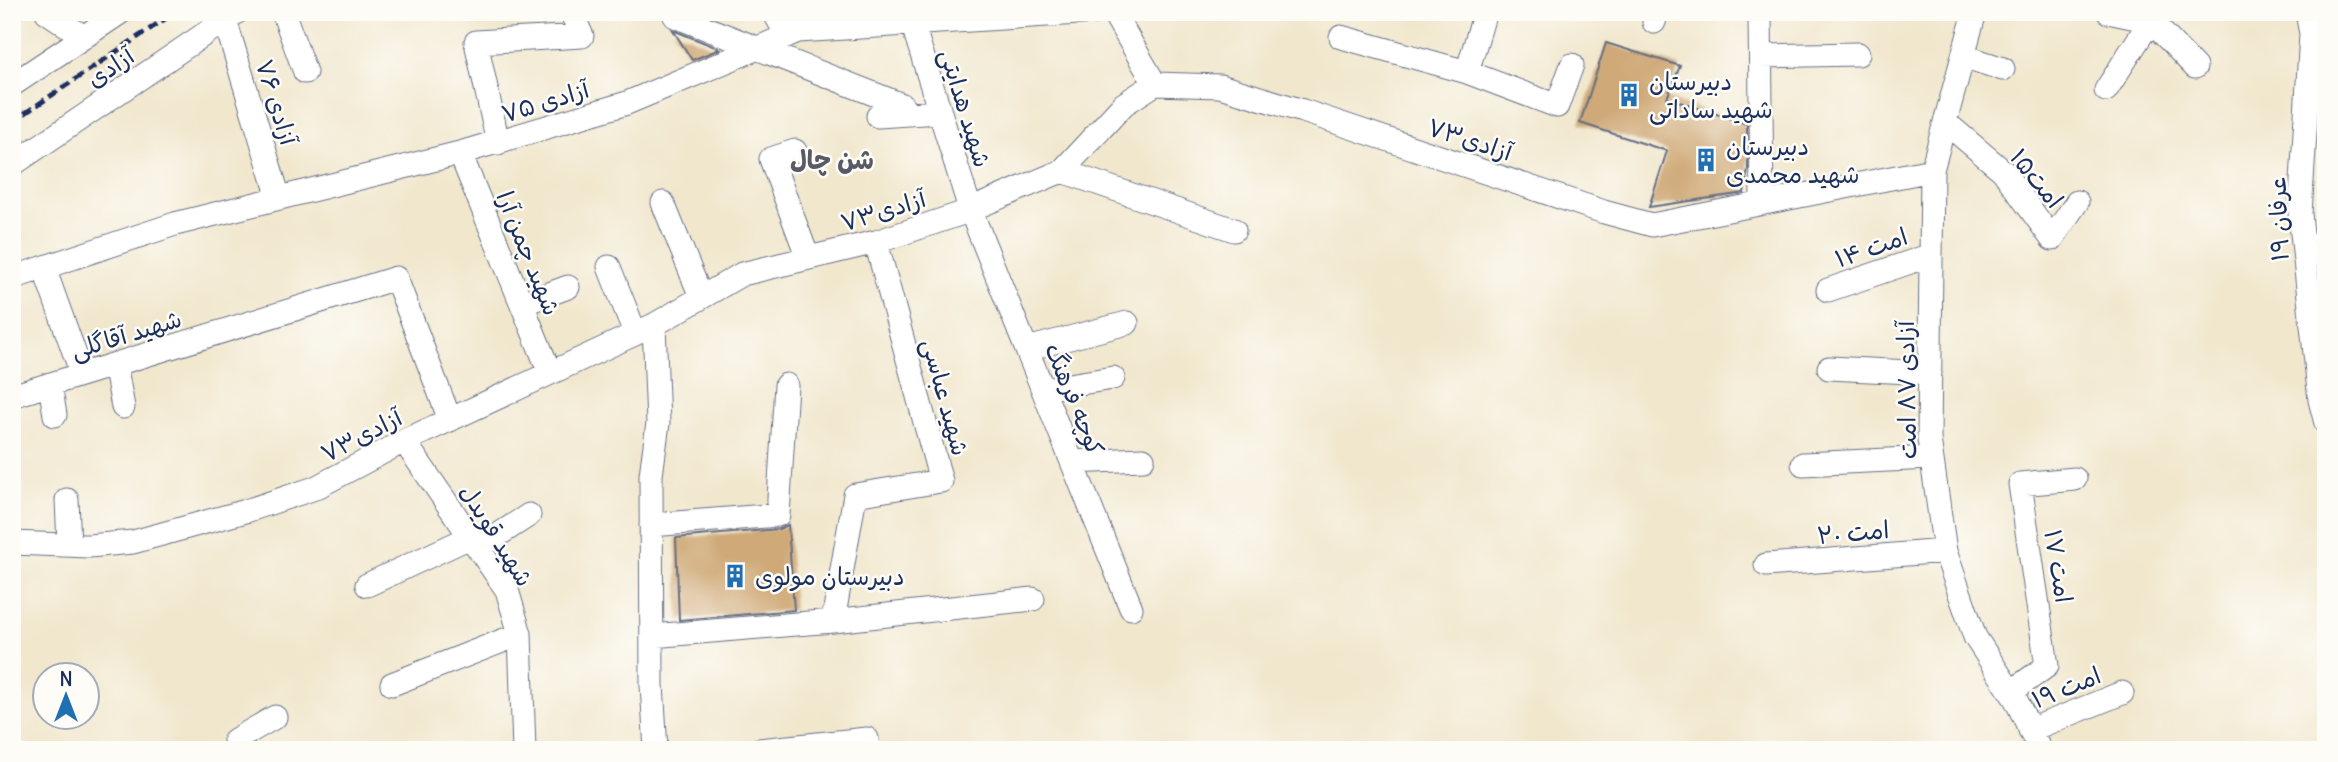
<svg xmlns="http://www.w3.org/2000/svg" width="2338" height="762" font-family="Delius,'Playpen Sans Arabic',sans-serif">
  <style>
    .building { fill: #cfa977 }
    .lines { fill: none; stroke-linecap: round; stroke-linejoin: round }
    .minor-casing { stroke: #666f85; stroke-width: 25 }
    .minor { stroke: #fff; stroke-width: 23 }
    .rail { stroke: #1b2f5e; stroke-width: 5; stroke-dasharray: 10 5; stroke-linecap: butt }
    .labels { text-anchor: middle; dominant-baseline: central; stroke-width: 5; stroke-linejoin: round; paint-order: stroke }
    .street-label { font-size: 24px; fill: #1b2f5e; stroke: #fdfcf7 }
    .poi-label { font-size: 24px; fill: #1b2f5e; stroke: #fdfcf7; text-anchor: start }
    .neighbourhood-label { font-size: 26px; font-weight: bold; fill: #5a5a67; stroke: #fdfcf7 }
  </style>
  <rect width="100%" height="100%" fill="#fdfcf7"/>
  <filter id="ink" filterUnits="userSpaceOnUse"><feTurbulence type="fractalNoise" baseFrequency=".0143" numOctaves="2"/><feDisplacementMap in="SourceGraphic" scale="14" xChannelSelector="R" yChannelSelector="G"/><feConvolveMatrix kernelMatrix="1 2 1 2 8 2 1 2 1" color-interpolation-filters="sRGB"/></filter>
  <filter id="wash" filterUnits="userSpaceOnUse"><feTurbulence type="fractalNoise" baseFrequency=".00686" numOctaves="4" result="noise"/><feDisplacementMap in="SourceGraphic" scale="28" xChannelSelector="R" yChannelSelector="G"/><feGaussianBlur stdDeviation="1.57" result="paint"/><feColorMatrix in="noise" values="0 0 0 0 0 0 0 0 0 0 0 0 0 0 0 0 0 1.4 0 .05"/><feComposite in="paint" operator="in"/></filter>
  <g filter="url(#wash)">
    <rect width="100%" height="100%" fill="#f1e7cd"/>
    <g id="blocks">
      <path class="building" d="M 673,30 L 720,49 L 692,60 Z
        M 1606,43 L 1680,66 L 1667,98 L 1747,124 L 1748,169 L 1744,193 L 1649,207 L 1667,151 L 1580,123 Z
        M 788,525 L 794,610 L 679,620 L 676,538 L 779,529 Z"/>
    </g>
  </g>
  <g filter="url(#ink)">
    <use href="#blocks" fill-opacity="0" stroke="#666f85" stroke-width="2"/>
    <g class="lines">
      <g class="minor-casing">
        <path id="minor" d="M 47,12 L 84,37
          M 283,12 L 305,72
          M 683,12 L 675,16 L 902,105
          M 774,12 L 787,35
          M 1113,12 L 1155,84
          M 1760,12 L 1762,203
          M 1975,12 L 1932,170 L 1929,439 L 1945,551 L 1975,637 L 2016,700 L 2040,750
          M 2108,12 L 2151,21 L 2195,67
          M 2307,12 L 2311,34 L 2300,214 L 2320,400 L 2326,423
          M 225,20 L 279,198
          M 912,22 L 970,209 L 1131,608
          M 1654,22 L 1657,12
          M 1341,37 L 1467,72 L 1557,106 L 1572,65
          M 1761,56 L 1858,54
          M 1963,56 L 2003,69
          M 1467,72 L 1485,12
          M 12,85 L 121,12
          M 2106,90 L 2156,12
          M 878,116 L 940,112
          M 1945,122 L 2003,171 L 2052,239 L 2077,202
          M 498,143 L 476,42 L 582,36 L 571,12
          M 795,151 L 771,159 L 808,258
          M 460,153 L 550,373
          M 12,165 L 237,12
          M 1062,171 L 1234,230
          M 663,203 L 701,297
          M 609,267 L 635,333
          M 44,268 L 82,374
          M 12,278 L 175,224 L 460,153 L 627,103 L 798,31 L 1095,12
          M 1828,290 L 1931,255
          M 522,304 L 568,287
          M 654,325 L 658,423 L 651,475 L 652,685 L 656,750
          M 1027,349 L 1127,323
          M 115,364 L 123,407
          M 1829,368 L 1930,373
          M 50,384 L 55,415
          M 1043,389 L 1113,378
          M 12,396 L 396,278 L 450,420
          M 404,441 L 507,590 L 520,634 L 524,750
          M 1072,462 L 1143,459
          M 1803,464 L 1931,458
          M 67,500 L 69,544
          M 651,525 L 778,515 L 786,385
          M 12,543 L 89,546 L 133,542 L 246,511 L 315,488 L 404,441 L 654,325 L 742,274 L 876,242 L 960,214 L 1062,171 L 1124,104 L 1155,84 L 1220,86 L 1303,111 L 1604,212 L 1652,225 L 1932,170
          M 478,548 L 529,515
          M 1766,565 L 1945,551
          M 367,585 L 470,537
          M 833,621 L 855,495 L 941,481 L 876,242
          M 652,636 L 833,621 L 1033,599
          M 392,684 L 520,634
          M 2011,692 L 2047,666 L 2020,484 L 2075,479
          M 2030,730 L 2122,693
          M 240,750 L 235,740 L 275,717
          M 759,750 L 867,739"/>
      </g>
      <use href="#minor" class="minor"/>
      <path class="rail" d="M 12,122 L 175,12"/>
    </g>
  </g>
  <defs>
    <g id="building-bare" transform="scale(1.89)"><path d="M-4-6H4V6H1V3H-1V6H-4ZM-2.5-4.3h1.7v1.8h-1.7ZM.8-4.3h1.7v1.8H.8ZM-2.5-1h1.7V.8h-1.7ZM.8-1h1.7V.8H.8Z" fill="#1f6fb2" stroke="#fdfcf7" stroke-width="2.5" paint-order="stroke"/></g>
  </defs>
  <g fill-rule="evenodd">
    <use href="#building-bare" x="1629" y="95"/>
    <use href="#building-bare" x="1706" y="160"/>
    <use href="#building-bare" x="735" y="576"/>
  </g>
  <g class="labels">
    <g class="street-label">
      <text transform="translate(110 67) rotate(-34)">آزادی</text>
      <text transform="translate(545 101) rotate(-17)">آزادی ۷۵</text>
      <text transform="translate(277 102) rotate(73)">آزادی ۷۶</text>
      <text transform="translate(966 108) rotate(73)">شهید هدایتی</text>
      <text transform="translate(1470 139) rotate(18)">آزادی۷۳</text>
      <text transform="translate(2037 178) rotate(51)">امت۱۵</text>
      <text transform="translate(883 210) rotate(-17)">آزادی۷۳</text>
      <text transform="translate(2278 219) rotate(-92)">عرفان ۱۹</text>
      <text transform="translate(1871 247) rotate(-19)">امت ۱۴</text>
      <text transform="translate(529 253) rotate(68)">شهید چمن آرا</text>
      <text transform="translate(126 334) rotate(-17)">شهید آقاگلی</text>
      <text transform="translate(1906 390) rotate(-91)">آزادی ۸۷ امت</text>
      <text transform="translate(946 397) rotate(75)">شهید عباسی</text>
      <text transform="translate(1075 399) rotate(68)">کوچه فرهنگ</text>
      <text transform="translate(361 435) rotate(-27)">آزادی۷۳</text>
      <text transform="translate(1853 532) rotate(-5)">امت ۲۰</text>
      <text transform="translate(497 535) rotate(58)">شهید قویدل</text>
      <text transform="translate(2059 566) rotate(81)">امت ۱۷</text>
      <text transform="translate(2066 687) rotate(-22)">امت ۱۹</text>
    </g>
    <g class="poi-label">
      <text x="1649" y="81">دبیرستان<tspan x="1649" dy="28">شهید ساداتی</tspan></text>
      <text x="1726" y="146">دبیرستان<tspan x="1726" dy="28">شهید محمدی</tspan></text>
      <text x="755" y="576">دبیرستان مولوی</text>
    </g>
    <g class="neighbourhood-label">
      <text x="832" y="159">شن چال</text>
    </g>
  </g>
  <rect width="2338" height="762" fill="none" stroke="#fdfcf7" stroke-width="42"/>
  <g transform="translate(66 696)"><circle r="33" fill="#fdfcf7" stroke="#a3aaba" stroke-width="2"/>
  <path d="M0-5L12 26L0 18L-12 26Z" fill="#1f6fb2"/>
  <text y="-10" font-size="19" font-weight="bold" text-anchor="middle" fill="#1b2f5e">N</text>
  </g>
</svg>
